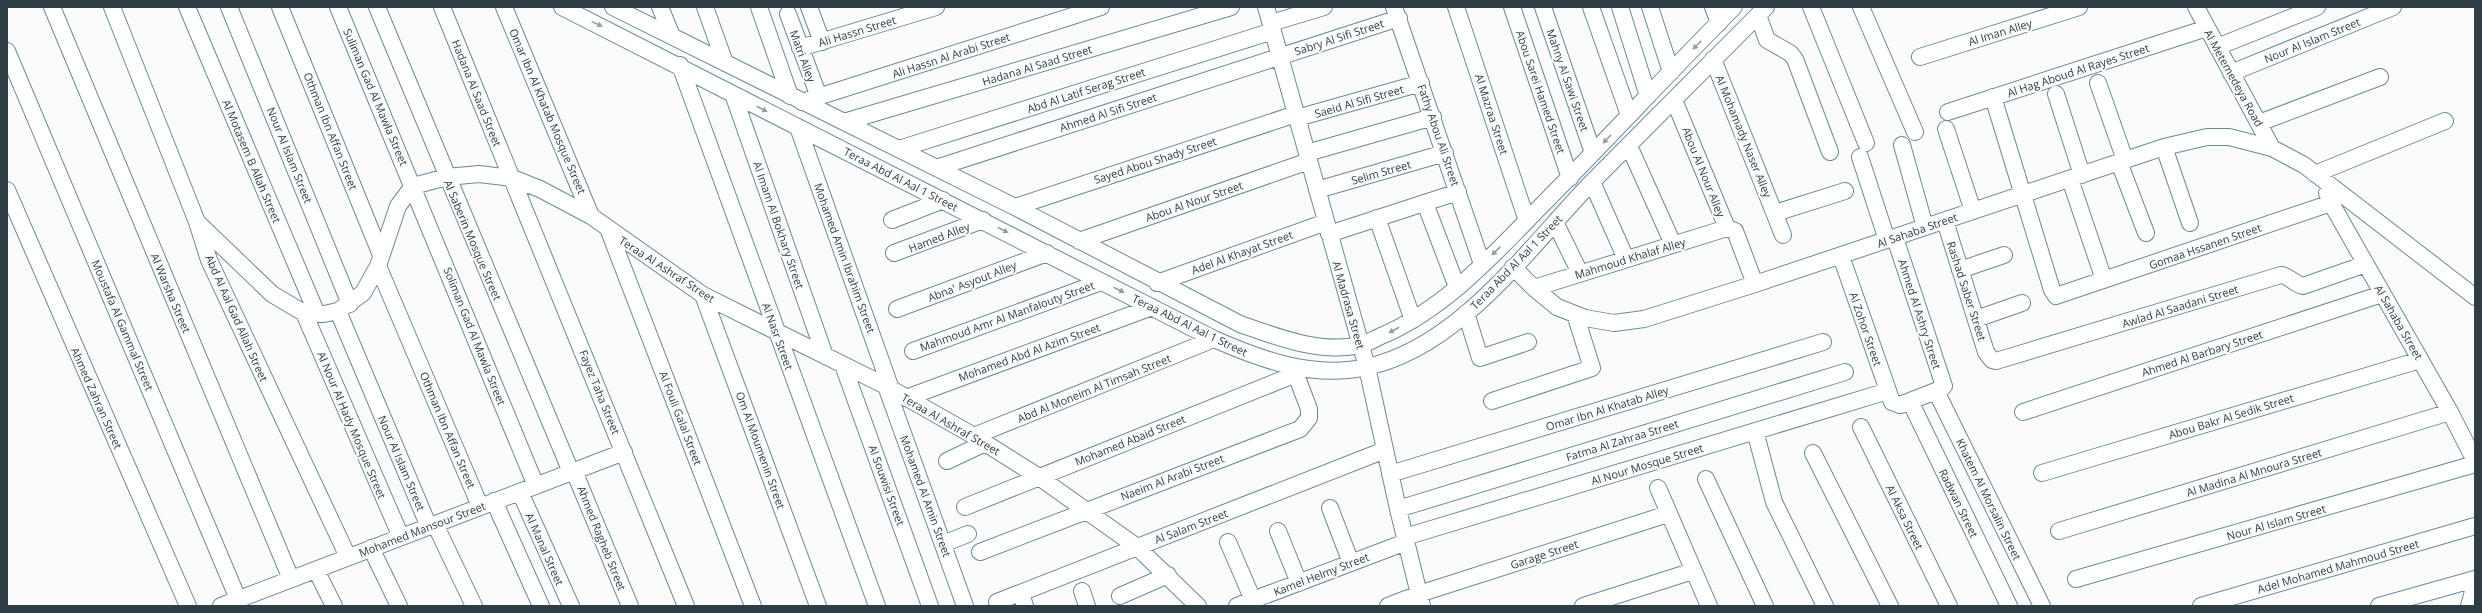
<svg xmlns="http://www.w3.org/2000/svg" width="2482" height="613" font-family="'Open Sans',sans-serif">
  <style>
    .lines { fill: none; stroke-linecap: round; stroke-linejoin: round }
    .minor-casing { stroke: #688b9a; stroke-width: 18 }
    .minor { stroke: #fff; stroke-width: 16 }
    .oneway { fill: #979ea2 }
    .labels { text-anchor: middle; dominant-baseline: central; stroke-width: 4; stroke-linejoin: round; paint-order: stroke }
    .street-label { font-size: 11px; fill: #2f3e44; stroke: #fbfbfb }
  </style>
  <rect width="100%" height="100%" fill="#fbfbfb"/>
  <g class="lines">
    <g class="minor-casing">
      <path id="minor" d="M 52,7 L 291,579
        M 112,7 L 197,222 L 209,260 L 348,557
        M 187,7 L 317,314
        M 229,7 L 350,304
        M 280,7 L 381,255
        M 338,7 L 536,486
        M 377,7 L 571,472
        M 442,7 L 686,606
        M 504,7 L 591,216
        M 562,7 L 1214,339 C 1262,360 1313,379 1367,367 C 1461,346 1528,248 1592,182 C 1650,123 1708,65 1766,7
        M 613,7 L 1015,207 L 1240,324 C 1277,337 1320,354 1360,345 C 1367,344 1374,339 1381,336 C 1445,309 1494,254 1542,205 C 1607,140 1669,72 1734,7
        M 660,7 L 672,36
        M 705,7 L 725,63
        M 759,7 L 790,96
        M 809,7 L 822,42
        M 1266,7 L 1367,367 L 1398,509 L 1422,606
        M 1394,7 L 1482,264
        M 1456,7 L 1527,221
        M 1512,7 L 1570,178
        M 1543,7 L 1593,153
        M 1591,7 L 1629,115
        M 1620,7 L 1648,96
        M 1650,7 L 1671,72
        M 1713,7 L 1719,23
        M 1811,7 L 1866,143
        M 1861,7 L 1915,132
        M 2196,7 L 2272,148
        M 788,14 L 819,97
        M 1758,15 L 1767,40 L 1790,53 L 1795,59 L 1830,152
        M 1271,23 L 1324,7
        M 2217,47 L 2317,7
        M 800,48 L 936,7
        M 7,51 L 238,599
        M 1920,57 L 2079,7
        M 1713,59 L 1783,235
        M 680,65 L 877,606
        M 2231,73 L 2393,7
        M 2098,83 L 2125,160
        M 733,94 L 825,356
        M 2056,94 L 2082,175
        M 1993,97 L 2052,290 L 2056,296 L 2331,203
        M 1674,100 L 1727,228 L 1735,231 L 1755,284
        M 802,102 L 1101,7
        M 1948,112 L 2207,28
        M 1297,118 L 1421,83
        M 844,122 L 1231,7
        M 2259,123 L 2380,77
        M 798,127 L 891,389
        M 1946,129 L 1973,211
        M 1902,145 L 1925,227
        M 1629,146 L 1673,244
        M 2164,147 L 2190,223
        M 899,149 L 1273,31
        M 1307,153 L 1433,117
        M 1860,157 L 1887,240
        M 2119,162 L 2146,233
        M 936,168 L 1399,18
        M 2315,174 L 2445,121
        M 2070,179 L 2104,280
        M 1592,182 L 1626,259
        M 7,190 L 188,606
        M 1317,190 L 1445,153
        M 2327,193 L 2331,203 L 2450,412 L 2475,461
        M 1425,203 L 1457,287
        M 1015,207 L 1296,114
        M 1775,213 L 1845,191
        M 1377,218 L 1413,320
        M 892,220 L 943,200
        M 1945,221 L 1986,352 L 1992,360 L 1996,361 L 2281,275 C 2290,276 2294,284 2303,286 L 2366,264
        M 197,222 L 272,294 L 304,313 L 324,314 L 338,311 L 363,293 L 378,266 L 398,206 L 413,186 L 447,177 L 479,174 L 512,178 L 540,189 L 591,216 L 703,295 L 886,386 L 974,436 L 1039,477 L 1137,547 L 1198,606
        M 1555,222 L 1580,273
        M 609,231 L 753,606
        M 1329,234 L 1458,192
        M 1079,241 L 1309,161
        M 894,253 L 983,220
        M 1841,256 L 1892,402 L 1900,405 L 1941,389 L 1944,386 L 1895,238
        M 378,266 L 480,506
        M 1513,267 L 1534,288 L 1557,307 L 1585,318 L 1614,323 L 1644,319 L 1755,284 L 2164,147 L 2207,137 L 2229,137 L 2272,148 L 2304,165 L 2475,297
        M 1960,270 L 2004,255
        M 1157,283 L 1326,222
        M 1534,288 L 1727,228
        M 703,295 L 818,606
        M 897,309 L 1047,253
        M 338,311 L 429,527
        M 304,313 L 401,537
        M 1466,313 L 1480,358 L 1528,342
        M 1976,319 L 2022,303
        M 913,351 L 1101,282
        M 843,365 L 930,606
        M 886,386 L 965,606
        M 1936,391 L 2042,606
        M 906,398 L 1152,307
        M 1492,401 L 1592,368 L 1575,314
        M 1910,401 L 2009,606
        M 2023,412 L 2382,294
        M 1861,427 L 1949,606
        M 1755,431 L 1774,502 L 1825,606
        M 974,436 L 1214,339
        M 1813,453 L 1890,606
        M 947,461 L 985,443
        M 574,471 L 630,606
        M 2042,473 L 2420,360
        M 1390,474 L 1823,342
        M 1706,479 L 1765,606
        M 1658,488 L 1709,606
        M 520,492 L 571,606
        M 494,501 L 541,606
        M 965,507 L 1296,374
        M 1330,508 L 1351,563
        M 1398,509 L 1845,372
        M 435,524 L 474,606
        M 1278,531 L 1299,583
        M 2059,531 L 2450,412
        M 1405,537 L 1888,391
        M 1228,542 L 1253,600
        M 943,544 L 968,534
        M 371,548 L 399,606
        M 980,552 L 1300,429 L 1309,418 L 1309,409 L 1293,367
        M 316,570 L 334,606
        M 2076,579 L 2475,464
        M 1082,591 L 1087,606
        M 1021,593 L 1025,606
        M 1120,596 L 1168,575
        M 997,602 L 1385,450
        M 221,606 L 624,452
        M 1237,606 L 1406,542
        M 1388,606 L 1419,594 L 1668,514
        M 1583,606 L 1693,571
        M 2201,606 L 2475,526
        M 2379,606 L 2475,579
        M 2469,606 L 2475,584"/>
    </g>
    <use href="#minor" class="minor"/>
  </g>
  <defs><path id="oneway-solid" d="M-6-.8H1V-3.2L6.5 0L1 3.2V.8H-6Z"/></defs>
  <g class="oneway">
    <use href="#oneway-solid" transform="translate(597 24) rotate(26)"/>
    <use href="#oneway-solid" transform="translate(1697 45) rotate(134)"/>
    <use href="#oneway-solid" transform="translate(762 109) rotate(27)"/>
    <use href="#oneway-solid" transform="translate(1607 139) rotate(134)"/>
    <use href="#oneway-solid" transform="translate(1003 230) rotate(28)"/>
    <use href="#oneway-solid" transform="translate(1496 251) rotate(136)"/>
    <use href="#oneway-solid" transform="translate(1119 290) rotate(27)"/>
    <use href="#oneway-solid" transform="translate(1394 330) rotate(152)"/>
  </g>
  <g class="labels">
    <g class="street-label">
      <text transform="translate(857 31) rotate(-17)">Ali Hassn Street</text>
      <text transform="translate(2000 32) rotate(-17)">Al Iman Alley</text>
      <text transform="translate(1339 37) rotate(-18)">Sabry Al Sifi Street</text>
      <text transform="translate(2312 40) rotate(-22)">Nour Al Islam Street</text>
      <text transform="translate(951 55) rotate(-18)">Ali Hassn Al Arabi Street</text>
      <text transform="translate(803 56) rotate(70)">Matri Alley</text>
      <text transform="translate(1037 65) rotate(-17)">Hadana Al Saad Street</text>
      <text transform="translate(2078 70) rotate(-18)">Al Hag Aboud Al Rayes Street</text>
      <text transform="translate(2234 78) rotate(61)">Al Metemedeya Road</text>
      <text transform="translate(1568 80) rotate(71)">Mahny Al Sawi Street</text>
      <text transform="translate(1086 90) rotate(-18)">Abd Al Latif Serag Street</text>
      <text transform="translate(1541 92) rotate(71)">Abou Sarei Hamed Street</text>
      <text transform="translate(477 93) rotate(68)">Hadana Al Saad Street</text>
      <text transform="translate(376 97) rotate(67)">Suliman Gad Al Mawla Street</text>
      <text transform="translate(1359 101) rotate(-16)">Saeid Al Sifi Street</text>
      <text transform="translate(548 111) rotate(67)">Omar Ibn Al Khatab Mosque Street</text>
      <text transform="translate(1108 112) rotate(-18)">Ahmed Al Sifi Street</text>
      <text transform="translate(1492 114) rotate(72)">Al Mazraa Street</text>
      <text transform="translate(331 131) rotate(68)">Othman Ibn Affan Street</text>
      <text transform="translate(1439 135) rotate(71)">Fathy Abou Ali Street</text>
      <text transform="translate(1744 136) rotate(68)">Al Mohamady Naser Alley</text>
      <text transform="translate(290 155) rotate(68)">Nour Al Islam Street</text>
      <text transform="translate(1155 160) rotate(-18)">Sayed Abou Shady Street</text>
      <text transform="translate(252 161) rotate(67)">Al Motasem B Allah Street</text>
      <text transform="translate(1381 172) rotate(-16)">Selim Street</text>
      <text transform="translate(1704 172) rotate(68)">Abou Al Nour Alley</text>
      <text transform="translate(901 179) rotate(27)">Teraa Abd Al Aal 1 Street</text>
      <text transform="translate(1194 201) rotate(-19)">Abou Al Nour Street</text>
      <text transform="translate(779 225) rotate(71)">Al Imam Al Bokhary Street</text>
      <text transform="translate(1917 230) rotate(-19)">Al Sahaba Street</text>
      <text transform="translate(939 237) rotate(-21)">Hamed Alley</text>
      <text transform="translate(473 240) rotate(67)">Al Saberin Mosque Street</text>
      <text transform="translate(2205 246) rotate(-19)">Gomaa Hssanen Street</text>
      <text transform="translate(1242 252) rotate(-20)">Adel Al Khayat Street</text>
      <text transform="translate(845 258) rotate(70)">Mohamed Amin Ibrahim Street</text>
      <text transform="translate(1630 258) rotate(-17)">Mahmoud Khalaf Alley</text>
      <text transform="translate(1516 262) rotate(-46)">Teraa Abd Al Aal 1 Street</text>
      <text transform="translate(667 269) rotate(33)">Teraa Al Ashraf Street</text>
      <text transform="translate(972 281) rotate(-21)">Abna' Asyout Alley</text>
      <text transform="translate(1967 291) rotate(72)">Rashad Saber Street</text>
      <text transform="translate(171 293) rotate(67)">Al Warsha Street</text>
      <text transform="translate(1349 305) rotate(74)">Al Madrasa Street</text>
      <text transform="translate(2180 306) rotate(-17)">Awlad Al Saadani Street</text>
      <text transform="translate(1920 314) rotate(72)">Ahmed Al Ashry Street</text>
      <text transform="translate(1007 316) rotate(-20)">Mahmoud Amr Al Manfalouty Street</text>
      <text transform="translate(237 318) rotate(66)">Abd Al Aal Gad Allah Street</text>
      <text transform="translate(2399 322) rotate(60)">Al Sahaba Street</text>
      <text transform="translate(123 325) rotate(67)">Moustafa Al Gammal Street</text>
      <text transform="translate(1190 325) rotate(26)">Teraa Abd Al Aal 1 Street</text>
      <text transform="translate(1866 329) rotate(71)">Al Zohor Street</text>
      <text transform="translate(475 336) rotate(68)">Soliman Gad Al Mawla Street</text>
      <text transform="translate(778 336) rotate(70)">Al Nasr Street</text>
      <text transform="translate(1029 352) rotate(-20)">Mohamed Abd Al Azim Street</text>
      <text transform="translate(2202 353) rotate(-18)">Ahmed Al Barbary Street</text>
      <text transform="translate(1094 388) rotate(-22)">Abd Al Moneim Al Timsah Street</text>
      <text transform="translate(600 392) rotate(68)">Fayez Taha Street</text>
      <text transform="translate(97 398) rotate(66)">Ahmed Zahran Street</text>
      <text transform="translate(1607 408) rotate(-17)">Omar Ibn Al Khatab Alley</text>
      <text transform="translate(2231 416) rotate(-17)">Abou Bakr Al Sedik Street</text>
      <text transform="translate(681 418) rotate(69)">Al Fouli Galal Street</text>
      <text transform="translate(951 424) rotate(30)">Teraa Al Ashraf Street</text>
      <text transform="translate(352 425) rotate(67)">Al Nour Al Hady Mosque Street</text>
      <text transform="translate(448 430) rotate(67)">Othman Ibn Affan Street</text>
      <text transform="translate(1130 440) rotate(-22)">Mohamed Abaid Street</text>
      <text transform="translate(1622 440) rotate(-17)">Fatma Al Zahraa Street</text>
      <text transform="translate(761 450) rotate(70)">Om Al Moumenin Street</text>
      <text transform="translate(402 463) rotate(67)">Nour Al Islam Street</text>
      <text transform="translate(1647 464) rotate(-17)">Al Nour Mosque Street</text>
      <text transform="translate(2254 472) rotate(-17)">Al Madina Al Mnoura Street</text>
      <text transform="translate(1172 477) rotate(-21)">Naeim Al Arabi Street</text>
      <text transform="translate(887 485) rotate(70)">Al Souwisi Street</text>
      <text transform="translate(926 496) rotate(70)">Mohamed Al Amin Street</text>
      <text transform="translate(1989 499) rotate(64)">Khatem Al Morsalin Street</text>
      <text transform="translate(1959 503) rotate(64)">Radwan Street</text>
      <text transform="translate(1905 517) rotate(64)">Al Aksa Street</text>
      <text transform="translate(2276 522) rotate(-16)">Nour Al Islam Street</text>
      <text transform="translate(1191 526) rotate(-21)">Al Salam Street</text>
      <text transform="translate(422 529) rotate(-21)">Mohamed Mansour Street</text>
      <text transform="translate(602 538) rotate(68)">Ahmed Ragheb Street</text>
      <text transform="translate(545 549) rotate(66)">Al Manal Street</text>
      <text transform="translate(1544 554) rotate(-18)">Garage Street</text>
      <text transform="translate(2338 566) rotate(-16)">Adel Mohamed Mahmoud Street</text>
      <text transform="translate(1321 574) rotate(-21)">Kamel Helmy Street</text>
    </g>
  </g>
  <rect width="2482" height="613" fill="none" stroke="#2f3e44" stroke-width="16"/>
</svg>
